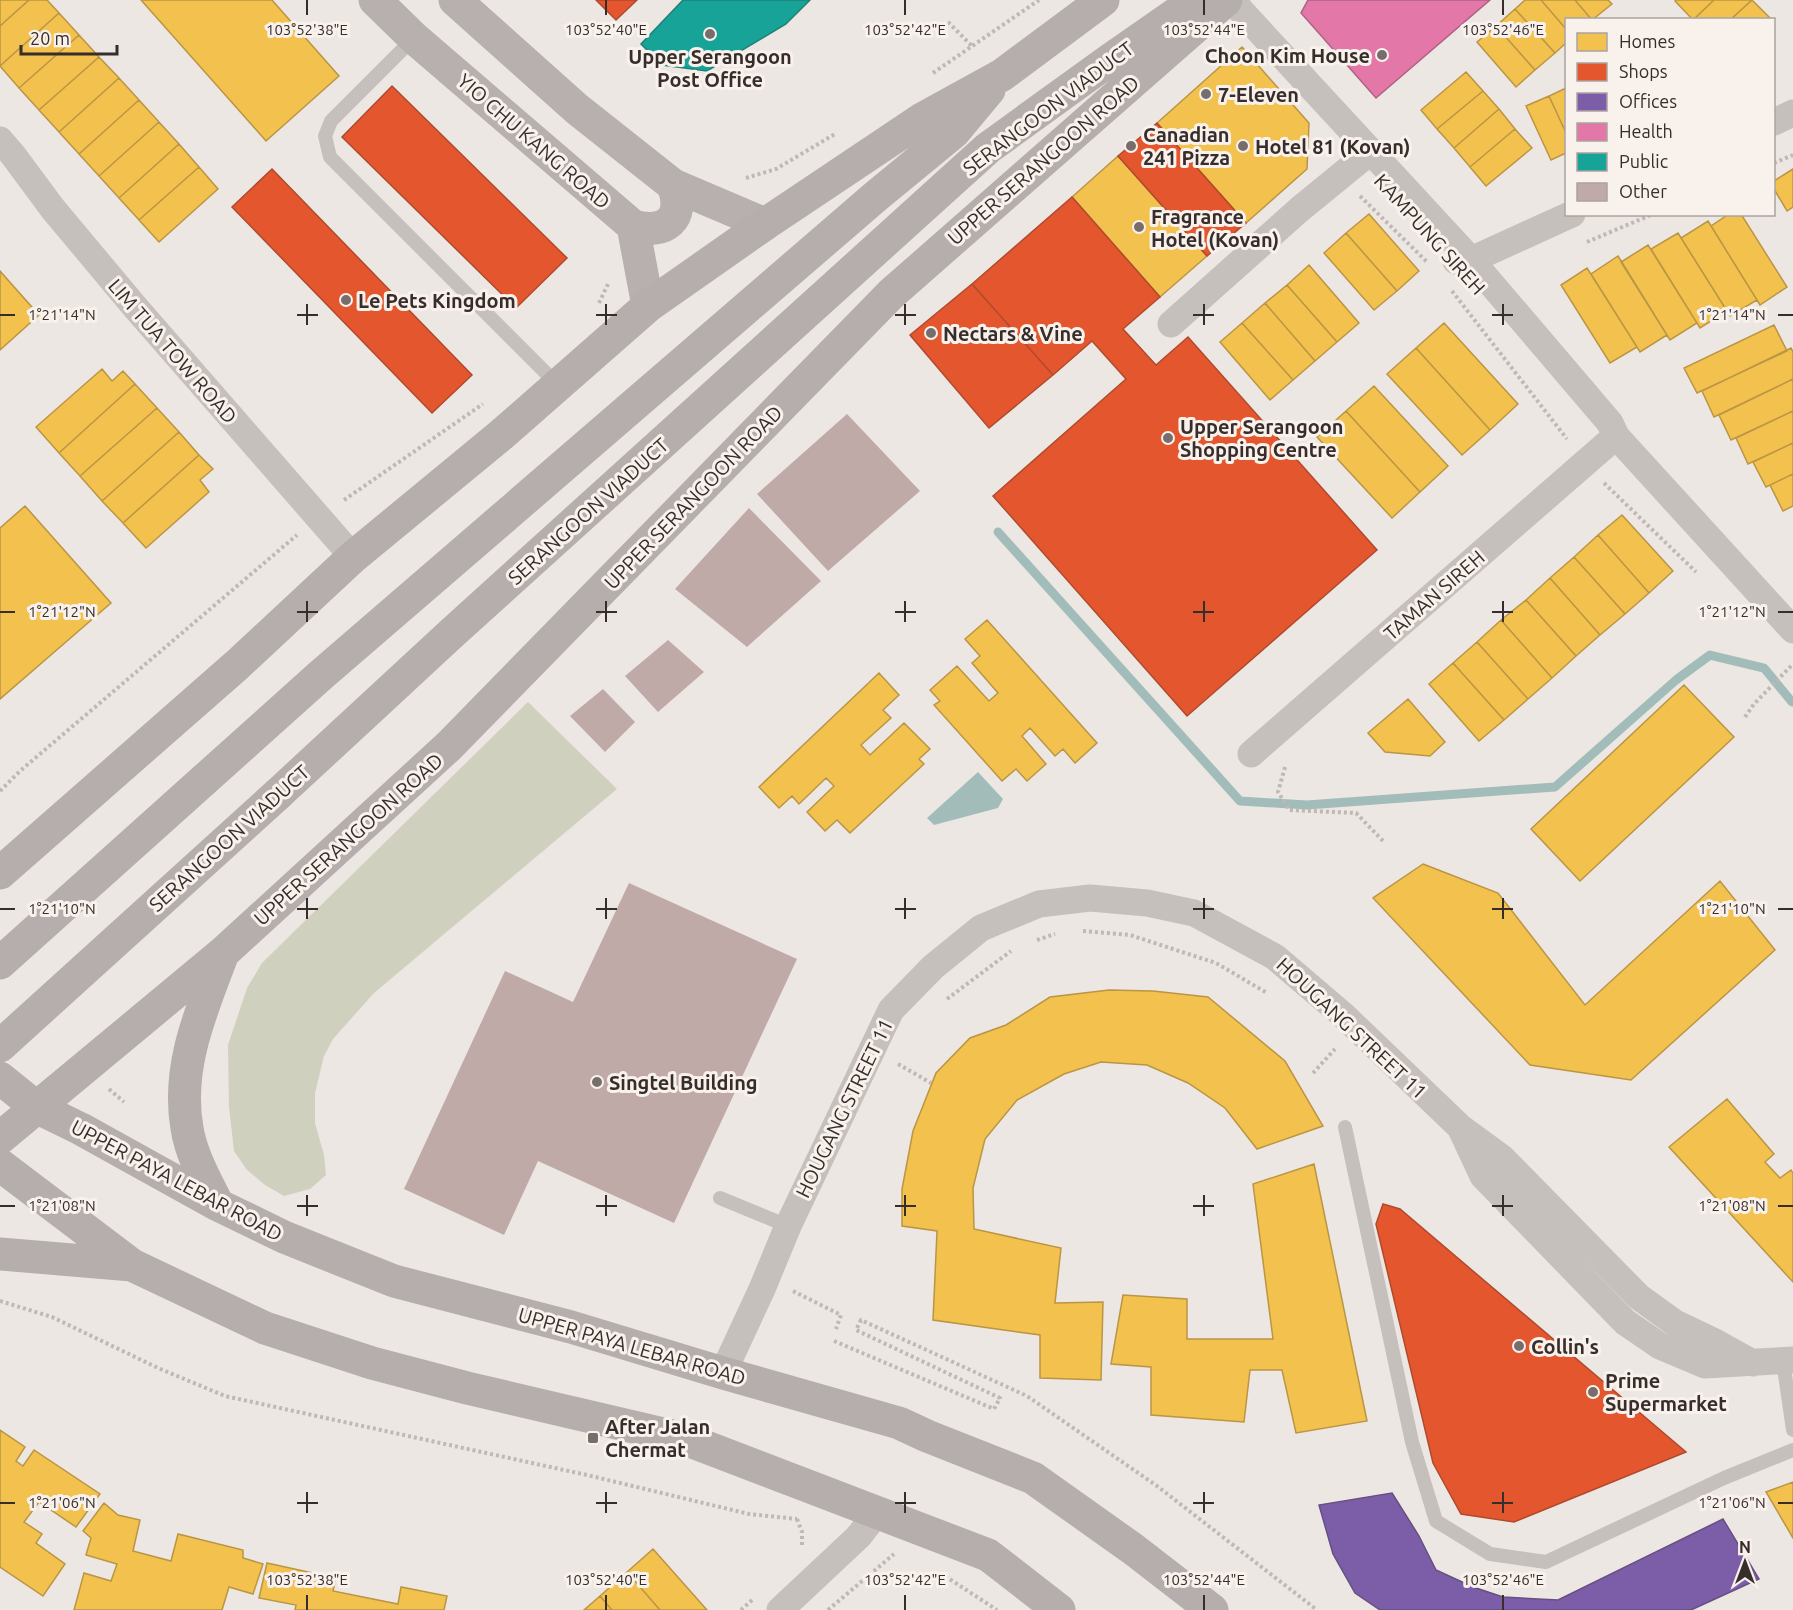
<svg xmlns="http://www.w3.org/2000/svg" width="1793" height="1610" font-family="Ubuntu,sans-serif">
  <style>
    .green { fill: #d0d0bf }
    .water { fill: #a2bdb9 }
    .homes { fill: #f2c14e; stroke: #ba9544; stroke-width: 1.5 }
    .shops { fill: #e4572e; stroke: #b04a2d; stroke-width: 1.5 }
    .offices { fill: #7b5ea7; stroke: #674f82; stroke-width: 1.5 }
    .health { fill: #e377a8; stroke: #af6182; stroke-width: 1.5 }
    .public { fill: #17a398; stroke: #218077; stroke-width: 1.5 }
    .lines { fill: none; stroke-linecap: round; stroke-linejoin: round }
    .stream { stroke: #a2bdb9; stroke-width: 9 }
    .building { fill: #bfaaa8 }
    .path { stroke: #bfb8b5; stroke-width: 4; stroke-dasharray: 3 3; stroke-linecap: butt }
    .lane { stroke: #c6c0bd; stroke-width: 14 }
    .street { stroke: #c6c0bd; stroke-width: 27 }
    .secondary { stroke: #b7b0ae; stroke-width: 33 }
    .primary { stroke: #b5aeac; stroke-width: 33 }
    .primary-bridge { stroke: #b5aeac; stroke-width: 33 }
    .ticks { fill: none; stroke: #372d2b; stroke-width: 2 }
    .poi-dot { fill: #776e6c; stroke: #f8f1ec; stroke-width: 2 }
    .labels { text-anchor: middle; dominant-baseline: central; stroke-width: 6; stroke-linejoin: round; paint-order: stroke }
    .poi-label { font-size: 20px; font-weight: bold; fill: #372d2b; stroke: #f8f1ec; text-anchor: start }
    .street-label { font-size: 20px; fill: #372d2b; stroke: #f8f1ec }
    .ticks-label { font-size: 15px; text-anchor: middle; fill: #372d2b; stroke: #f8f1ec; stroke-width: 6; stroke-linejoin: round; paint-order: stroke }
  </style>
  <rect width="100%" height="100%" fill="#ede7e4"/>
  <path class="green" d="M 528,702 L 617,789 L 374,993 L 333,1039 L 324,1056 L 315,1093 L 315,1123 L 324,1155 L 326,1175 L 310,1189 L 284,1196 L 265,1185 L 247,1170 L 234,1151 L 229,1107 L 228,1045 L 247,988 L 262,963 Z"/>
  <path class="water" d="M 978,772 L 1003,799 L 998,808 L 934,825 L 927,818 Z"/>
  <path class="homes" d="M 0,0 L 29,0 L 0,26 Z
    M 29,0 L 47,0 L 59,13 L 0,66 L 0,26 Z
    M 141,0 L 272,0 L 339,76 L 266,141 Z
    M 1525,0 L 1541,0 L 1566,29 L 1566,43 L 1555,53 L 1515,9 Z
    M 1541,0 L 1575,0 L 1592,20 L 1566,20 L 1566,29 Z
    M 1575,0 L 1608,0 L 1612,4 L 1592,20 Z
    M 1676,0 L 1714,0 L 1693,20 L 1675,1 Z
    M 1714,0 L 1752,0 L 1730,20 L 1693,20 Z
    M 1752,0 L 1770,18 L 1768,20 L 1730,20 Z
    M 1515,9 L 1555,53 L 1535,70 L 1496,26 Z
    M 59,13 L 79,35 L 19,88 L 0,66 Z
    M 1496,26 L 1535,70 L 1516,87 L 1477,42 Z
    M 79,35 L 99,57 L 39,110 L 19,88 Z
    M 1242,47 L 1309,123 L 1307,169 L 1246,223 L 1157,123 Z
    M 99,57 L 119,78 L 59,132 L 39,110 Z
    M 1466,72 L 1483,91 L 1437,129 L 1421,110 Z
    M 119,78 L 139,100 L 79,154 L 59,132 Z
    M 1566,88 L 1566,133 L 1549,96 Z
    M 1483,91 L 1499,109 L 1454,148 L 1437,129 Z
    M 1549,96 L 1566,133 L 1566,153 L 1551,160 L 1526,106 Z
    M 139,100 L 159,122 L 99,176 L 79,154 Z
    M 1499,109 L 1515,129 L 1470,167 L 1454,148 Z
    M 159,122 L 179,144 L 119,198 L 99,176 Z
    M 1515,129 L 1532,148 L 1486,186 L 1470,167 Z
    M 179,144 L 199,167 L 139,220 L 119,198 Z
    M 1118,156 L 1207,256 L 1160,297 L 1072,197 Z
    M 199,167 L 218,189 L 159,242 L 139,220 Z
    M 1793,169 L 1793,207 L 1787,211 L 1774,189 L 1774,181 Z
    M 1369,214 L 1419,271 L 1397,291 L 1346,233 Z
    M 1729,214 L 1741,214 L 1787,287 L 1760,305 L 1711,226 Z
    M 1708,221 L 1757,300 L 1730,316 L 1681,238 Z
    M 1346,233 L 1397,291 L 1374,310 L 1324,253 Z
    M 1678,233 L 1727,311 L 1700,328 L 1651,249 Z
    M 1648,245 L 1697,323 L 1670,340 L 1621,262 Z
    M 1618,256 L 1667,335 L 1640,352 L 1591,274 Z
    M 1309,265 L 1359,323 L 1337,342 L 1287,285 Z
    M 1587,268 L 1637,347 L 1610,363 L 1561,285 Z
    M 0,271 L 39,315 L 0,350 Z
    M 1287,285 L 1337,342 L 1315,361 L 1265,303 Z
    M 1265,303 L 1315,361 L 1293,380 L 1242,323 Z
    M 1242,323 L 1293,380 L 1270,400 L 1220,342 Z
    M 1444,323 L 1518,404 L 1490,430 L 1416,348 Z
    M 1774,325 L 1787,351 L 1697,393 L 1684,368 Z
    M 1416,348 L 1490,430 L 1462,455 L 1387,374 Z
    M 1791,348 L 1793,352 L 1793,379 L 1714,417 L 1702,391 Z
    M 102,369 L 112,381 L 123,371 L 135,384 L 59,453 L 36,427 Z
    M 1793,379 L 1793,411 L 1731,440 L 1719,415 Z
    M 135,384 L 157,408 L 80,476 L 59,453 Z
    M 1374,386 L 1448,466 L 1420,492 L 1346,411 Z
    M 157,408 L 179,432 L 102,501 L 80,476 Z
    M 1346,411 L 1420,492 L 1392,518 L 1317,437 Z
    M 1793,411 L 1793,443 L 1748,464 L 1736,438 Z
    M 179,432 L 199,455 L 123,523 L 102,501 Z
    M 1793,443 L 1793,474 L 1766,487 L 1753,462 Z
    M 199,455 L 213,469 L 200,480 L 209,492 L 146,548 L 123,523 Z
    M 1793,474 L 1793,506 L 1783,511 L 1770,485 Z
    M 25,506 L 111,603 L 0,699 L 0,528 Z
    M 1622,515 L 1673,571 L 1649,593 L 1598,535 Z
    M 1598,535 L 1649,593 L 1625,614 L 1574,557 Z
    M 1574,557 L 1625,614 L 1600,635 L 1550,578 Z
    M 1550,578 L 1600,635 L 1576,656 L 1526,600 Z
    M 1526,600 L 1576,656 L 1552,678 L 1501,620 Z
    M 987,620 L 1097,743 L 1075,763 L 1063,749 L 1055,756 L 1030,728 L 1022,736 L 1046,764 L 1027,781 L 1016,769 L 1002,781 L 934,705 L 940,701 L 930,690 L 957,666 L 989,701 L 998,693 L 972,663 L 980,656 L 965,639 Z
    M 1501,620 L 1552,678 L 1528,699 L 1477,642 Z
    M 1477,642 L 1528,699 L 1504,720 L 1453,663 Z
    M 1453,663 L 1504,720 L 1479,741 L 1429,684 Z
    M 879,673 L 899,695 L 883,710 L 891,718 L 861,745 L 870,755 L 904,723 L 930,749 L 919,759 L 924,764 L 850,833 L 837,820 L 825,831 L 807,812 L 834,786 L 826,778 L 799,804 L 792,796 L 779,808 L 759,787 Z
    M 1684,685 L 1734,737 L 1580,881 L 1531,829 Z
    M 1408,699 L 1445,742 L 1430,756 L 1385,752 L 1368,733 Z
    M 1423,864 L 1498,893 L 1585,1005 L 1720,881 L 1775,950 L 1631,1080 L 1530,1065 L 1373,898 Z
    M 1109,990 L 1153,991 L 1208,997 L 1285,1061 L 1323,1126 L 1257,1149 L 1225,1108 L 1188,1083 L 1147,1065 L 1101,1062 L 1064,1074 L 1017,1100 L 985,1139 L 973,1188 L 974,1229 L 1061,1248 L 1055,1303 L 1103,1302 L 1101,1380 L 1040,1378 L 1040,1335 L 933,1320 L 937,1231 L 902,1226 L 902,1189 L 913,1131 L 936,1073 L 970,1038 L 1006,1025 L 1050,997 Z
    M 1727,1099 L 1774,1154 L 1765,1162 L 1780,1178 L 1791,1170 L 1793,1173 L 1793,1282 L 1669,1147 Z
    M 1314,1164 L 1367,1421 L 1296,1433 L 1282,1370 L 1250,1370 L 1244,1422 L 1151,1415 L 1151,1367 L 1111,1364 L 1123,1295 L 1187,1299 L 1187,1339 L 1273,1339 L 1253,1184 Z
    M 0,1430 L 25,1447 L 16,1461 L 23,1466 L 34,1450 L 100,1494 L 76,1527 L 39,1502 L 24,1522 L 42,1534 L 36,1543 L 65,1564 L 43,1596 L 0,1567 Z
    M 1793,1482 L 1793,1538 L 1766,1492 Z
    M 104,1503 L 118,1515 L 140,1520 L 133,1551 L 171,1561 L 178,1534 L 243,1550 L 243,1558 L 263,1564 L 253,1594 L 229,1587 L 222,1610 L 74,1610 L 84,1573 L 111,1581 L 117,1564 L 86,1555 L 91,1538 L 83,1531 Z
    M 653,1549 L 707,1610 L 660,1610 L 627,1572 Z
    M 267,1563 L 336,1578 L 333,1591 L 398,1604 L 401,1587 L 447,1596 L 444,1610 L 295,1610 L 296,1605 L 259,1598 Z
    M 627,1572 L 660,1610 L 612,1610 L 600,1596 Z
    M 600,1596 L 612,1610 L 584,1610 Z"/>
  <path class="shops" d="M 596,0 L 637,0 L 616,20 Z
    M 392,86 L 567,258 L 516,308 L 342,137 Z
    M 1157,123 L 1246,223 L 1207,256 L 1118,156 Z
    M 272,169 L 472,375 L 432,413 L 232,207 Z
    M 1072,197 L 1160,297 L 1123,329 L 1156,365 L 1188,337 L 1377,550 L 1187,716 L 993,496 L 1126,379 L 1092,341 L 1053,375 L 972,284 Z
    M 972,284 L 1053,375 L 989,428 L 910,335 Z
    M 1383,1204 L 1400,1209 L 1686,1452 L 1514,1522 L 1461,1514 L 1433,1463 L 1376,1224 Z"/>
  <path class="offices" d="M 1392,1493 L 1419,1536 L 1436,1570 L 1473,1587 L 1503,1597 L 1558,1600 L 1723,1519 L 1759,1579 L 1691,1610 L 1380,1610 L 1355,1593 L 1333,1554 L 1319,1505 Z"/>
  <path class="health" d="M 1308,0 L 1490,0 L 1376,98 L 1301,13 Z"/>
  <path class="public" d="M 683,0 L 810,0 L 786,24 L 707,71 L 662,65 L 641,44 Z"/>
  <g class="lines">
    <path class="stream" d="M 998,532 L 1240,801 L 1307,805 L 1555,787 L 1676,680 L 1710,655 L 1764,668 L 1792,702"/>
  </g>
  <path class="building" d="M 847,414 L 920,491 L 828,571 L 757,494 Z
    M 749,508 L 821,581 L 747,647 L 675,589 Z
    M 668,640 L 704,672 L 658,712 L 625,676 Z
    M 603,689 L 635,722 L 605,752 L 570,716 Z
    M 629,883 L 797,959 L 674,1223 L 538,1161 L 504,1235 L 404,1189 L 505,971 L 573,1002 Z"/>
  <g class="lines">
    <path class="path" d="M 948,22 L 973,47
      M 933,73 L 1039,0
      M 1774,163 L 1793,155
      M 746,178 L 776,169 L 835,134
      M 1360,196 L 1427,262
      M 1587,242 L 1653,214
      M 1452,291 L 1567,439
      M 599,303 L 609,282
      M 1604,483 L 1696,572
      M 344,500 L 483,404
      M 1745,717 L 1754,704 L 1792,665
      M 1285,767 L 1278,792 L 1289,810 L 1356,813 L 1384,842
      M 0,791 L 20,771 L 297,535
      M 1083,931 L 1130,935 L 1216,963 L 1267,993
      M 1037,940 L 1055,934
      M 947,999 L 1011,951
      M 898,1064 L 931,1083
      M 1313,1073 L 1335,1049
      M 109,1089 L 124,1102
      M 793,1291 L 841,1315 L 836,1329
      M 0,1301 L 52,1317 L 158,1368 L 225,1396 L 587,1475 L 749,1514 L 797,1519
      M 834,1341 L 994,1409 L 1000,1398 L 856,1330 L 861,1320 L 1027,1396 L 1157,1486 L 1317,1610
      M 797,1519 L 802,1532 L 802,1548
      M 945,1576 L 997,1610
      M 741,1610 L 752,1600
      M 828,1610 L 894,1554"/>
    <path class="lane" d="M 414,38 L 331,121 L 325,136 L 330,157 L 558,385
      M 1345,1127 L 1412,1442 L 1436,1521 L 1490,1554 L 1546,1562 L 1724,1478 L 1793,1450
      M 720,1198 L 788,1226
      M 1783,1361 L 1793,1430"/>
    <path class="street" d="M 1233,0 L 1242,12 L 1471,260 L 1610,423 L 1616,436 L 1793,630
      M 1774,122 L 1793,113
      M 0,140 L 13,155 L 53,209 L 135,307 L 353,557
      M 1456,261 L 1471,260 L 1572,214
      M 1171,324 L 1300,209 L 1371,151
      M 1251,754 L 1616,436
      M 1461,1129 L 1483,1176 L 1625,1322 L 1660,1346 L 1705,1365 L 1793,1360
      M 723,1373 L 762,1289 L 788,1226 L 891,1010 L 933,967 L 981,928 L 1039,904 L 1090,898 L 1147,903 L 1194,913 L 1275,957 L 1343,1015 L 1461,1128 L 1502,1158 L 1639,1297 L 1675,1323 L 1715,1342 L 1753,1363
      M 780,1610 L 858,1537 L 877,1513"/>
    <path class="secondary" d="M 375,0 L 414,38 L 633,226 L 648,306
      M 455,0 L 577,109 L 673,185 L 765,224
      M 633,226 C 665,235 686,219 673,185"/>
    <path class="primary" d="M 278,794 L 452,633 L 988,148 L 1111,59 L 1196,0
      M 0,873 L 237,665 L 353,557 L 501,435 L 648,306 L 765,224 L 922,119 L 1002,75 L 1103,0
      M 0,963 L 321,675 L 875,197 L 954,132 L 989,90
      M 0,1078 L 36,1107 L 81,1129 L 218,1205 L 284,1237 L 394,1281 L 571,1327 L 723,1373 L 899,1423 L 927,1436 L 1033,1478 L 1133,1549 L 1212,1610
      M 0,1138 L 224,952 L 449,746 L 891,294 L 1226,0
      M 0,1165 L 132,1265 L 265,1328 L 372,1363 L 467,1388 L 685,1439 L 988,1555 L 1059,1610
      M 218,1205 C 206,1181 191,1155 187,1128 C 176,1067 202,1009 223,953
      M 0,1254 L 132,1265"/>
    <path class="primary-bridge" d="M 0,1046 L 278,794"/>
  </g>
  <path class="ticks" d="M 307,0 L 307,15M 606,0 L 606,15M 905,0 L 905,15M 1204,0 L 1204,15M 1503,0 L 1503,15M 307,304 L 307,325M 606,304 L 606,325M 905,304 L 905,325M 1204,304 L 1204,325M 1503,304 L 1503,325M 0,315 L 15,315M 297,315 L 318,315M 596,315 L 617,315M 895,315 L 916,315M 1193,315 L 1214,315M 1492,315 L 1513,315M 1778,315 L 1793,315M 307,601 L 307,622M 606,601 L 606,622M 905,601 L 905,622M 1204,601 L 1204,622M 1503,601 L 1503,622M 0,612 L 15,612M 297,612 L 318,612M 596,612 L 617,612M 895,612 L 916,612M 1193,612 L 1214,612M 1492,612 L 1513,612M 1778,612 L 1793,612M 307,898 L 307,919M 606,898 L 606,919M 905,898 L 905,919M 1204,898 L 1204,919M 1503,898 L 1503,919M 0,909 L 15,909M 297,909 L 318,909M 596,909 L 617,909M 895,909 L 916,909M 1193,909 L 1214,909M 1492,909 L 1513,909M 1778,909 L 1793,909M 307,1195 L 307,1216M 606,1195 L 606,1216M 905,1195 L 905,1216M 1204,1195 L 1204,1216M 1503,1195 L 1503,1216M 0,1206 L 15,1206M 297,1206 L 318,1206M 596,1206 L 617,1206M 895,1206 L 916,1206M 1193,1206 L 1214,1206M 1492,1206 L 1513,1206M 1778,1206 L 1793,1206M 307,1492 L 307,1513M 606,1492 L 606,1513M 905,1492 L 905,1513M 1204,1492 L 1204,1513M 1503,1492 L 1503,1513M 0,1503 L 15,1503M 297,1503 L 318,1503M 596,1503 L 617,1503M 895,1503 L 916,1503M 1193,1503 L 1214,1503M 1492,1503 L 1513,1503M 1778,1503 L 1793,1503M 307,1595 L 307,1610M 606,1595 L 606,1610M 905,1595 L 905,1610M 1204,1595 L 1204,1610M 1503,1595 L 1503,1610"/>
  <g class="poi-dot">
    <circle cx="710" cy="34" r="6"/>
    <circle cx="1382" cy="55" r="6"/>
    <circle cx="1206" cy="94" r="6"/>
    <circle cx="1131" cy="146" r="6"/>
    <circle cx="1243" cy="146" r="6"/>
    <circle cx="1139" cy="227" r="6"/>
    <circle cx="346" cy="300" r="6"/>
    <circle cx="931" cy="333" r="6"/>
    <circle cx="1168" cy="438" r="6"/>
    <circle cx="597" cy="1082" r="6"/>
    <circle cx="1519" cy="1346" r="6"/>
    <circle cx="1593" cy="1392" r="6"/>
    <rect x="587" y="1432" width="12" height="12" rx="3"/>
  </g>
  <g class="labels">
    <g class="poi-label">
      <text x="1370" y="55" text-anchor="end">Choon Kim House</text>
      <text x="710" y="56" text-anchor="middle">Upper Serangoon<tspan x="710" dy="23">Post Office</tspan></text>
      <text x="1218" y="94">7-Eleven</text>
      <text x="1143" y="134">Canadian<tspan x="1143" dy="23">241 Pizza</tspan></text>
      <text x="1255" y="146">Hotel 81 (Kovan)</text>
      <text x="1151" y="216">Fragrance<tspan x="1151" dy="23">Hotel (Kovan)</tspan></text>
      <text x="358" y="300">Le Pets Kingdom</text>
      <text x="943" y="333">Nectars &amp; Vine</text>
      <text x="1180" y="426">Upper Serangoon<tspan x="1180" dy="23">Shopping Centre</tspan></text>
      <text x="609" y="1082">Singtel Building</text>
      <text x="1531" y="1346">Collin's</text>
      <text x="1605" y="1380">Prime<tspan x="1605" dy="23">Supermarket</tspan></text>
      <text x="605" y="1426">After Jalan<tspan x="605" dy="23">Chermat</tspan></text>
    </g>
    <g class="street-label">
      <text transform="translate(1048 108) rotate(-37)">SERANGOON VIADUCT</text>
      <text transform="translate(534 141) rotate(41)">YIO CHU KANG ROAD</text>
      <text transform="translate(1043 160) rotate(-41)">UPPER SERANGOON ROAD</text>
      <text transform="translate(1430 234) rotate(48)">KAMPUNG SIREH</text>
      <text transform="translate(173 351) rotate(49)">LIM TUA TOW ROAD</text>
      <text transform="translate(693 497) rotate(-46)">UPPER SERANGOON ROAD</text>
      <text transform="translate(588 511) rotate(-42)">SERANGOON VIADUCT</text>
      <text transform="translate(1434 595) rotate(-41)">TAMAN SIREH</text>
      <text transform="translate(229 838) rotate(-42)">SERANGOON VIADUCT</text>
      <text transform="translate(348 839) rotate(-42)">UPPER SERANGOON ROAD</text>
      <text transform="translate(1352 1028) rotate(43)">HOUGANG STREET 11</text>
      <text transform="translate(844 1108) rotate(-64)">HOUGANG STREET 11</text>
      <text transform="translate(177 1180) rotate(28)">UPPER PAYA LEBAR ROAD</text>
      <text transform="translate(632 1346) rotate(16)">UPPER PAYA LEBAR ROAD</text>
    </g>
  </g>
  <g class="ticks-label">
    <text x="307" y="35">103°52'38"E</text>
    <text x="606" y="35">103°52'40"E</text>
    <text x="905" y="35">103°52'42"E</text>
    <text x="1204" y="35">103°52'44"E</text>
    <text x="1503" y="35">103°52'46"E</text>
    <text x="62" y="320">1°21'14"N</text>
    <text x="1732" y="320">1°21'14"N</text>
    <text x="62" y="617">1°21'12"N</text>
    <text x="1732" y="617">1°21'12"N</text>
    <text x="62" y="914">1°21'10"N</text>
    <text x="1732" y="914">1°21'10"N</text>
    <text x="62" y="1211">1°21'08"N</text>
    <text x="1732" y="1211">1°21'08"N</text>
    <text x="62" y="1508">1°21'06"N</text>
    <text x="1732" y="1508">1°21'06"N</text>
    <text x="307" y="1585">103°52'38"E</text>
    <text x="606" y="1585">103°52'40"E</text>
    <text x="905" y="1585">103°52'42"E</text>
    <text x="1204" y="1585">103°52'44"E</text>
    <text x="1503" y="1585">103°52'46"E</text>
  </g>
  <rect x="1565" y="18" width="210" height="198" fill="#f8f1ec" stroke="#aba39f" stroke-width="1.5"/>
  <rect x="1577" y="33" width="30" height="18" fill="#f2c14e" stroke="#aba39f" stroke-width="1.5"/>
  <text x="1619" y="48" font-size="18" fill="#372d2b">Homes</text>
  <rect x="1577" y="63" width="30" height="18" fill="#e4572e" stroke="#aba39f" stroke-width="1.5"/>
  <text x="1619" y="78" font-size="18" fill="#372d2b">Shops</text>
  <rect x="1577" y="93" width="30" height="18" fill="#7b5ea7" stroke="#aba39f" stroke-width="1.5"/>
  <text x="1619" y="108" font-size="18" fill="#372d2b">Offices</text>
  <rect x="1577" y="123" width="30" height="18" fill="#e377a8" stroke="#aba39f" stroke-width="1.5"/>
  <text x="1619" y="138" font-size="18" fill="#372d2b">Health</text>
  <rect x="1577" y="153" width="30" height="18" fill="#17a398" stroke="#aba39f" stroke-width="1.5"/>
  <text x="1619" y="168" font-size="18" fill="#372d2b">Public</text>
  <rect x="1577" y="183" width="30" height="18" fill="#bfaaa8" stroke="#aba39f" stroke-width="1.5"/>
  <text x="1619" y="198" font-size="18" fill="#372d2b">Other</text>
  <g transform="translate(1745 1562)" stroke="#f8f1ec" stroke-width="4.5" paint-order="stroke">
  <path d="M0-4.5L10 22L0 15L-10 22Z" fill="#372d2b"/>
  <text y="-9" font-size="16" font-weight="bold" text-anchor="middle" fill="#372d2b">N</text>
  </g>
  <path d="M21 45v9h96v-9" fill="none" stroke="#372d2b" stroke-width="3"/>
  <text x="30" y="45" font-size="18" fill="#372d2b" stroke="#f8f1ec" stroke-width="4.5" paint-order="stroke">20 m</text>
</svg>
